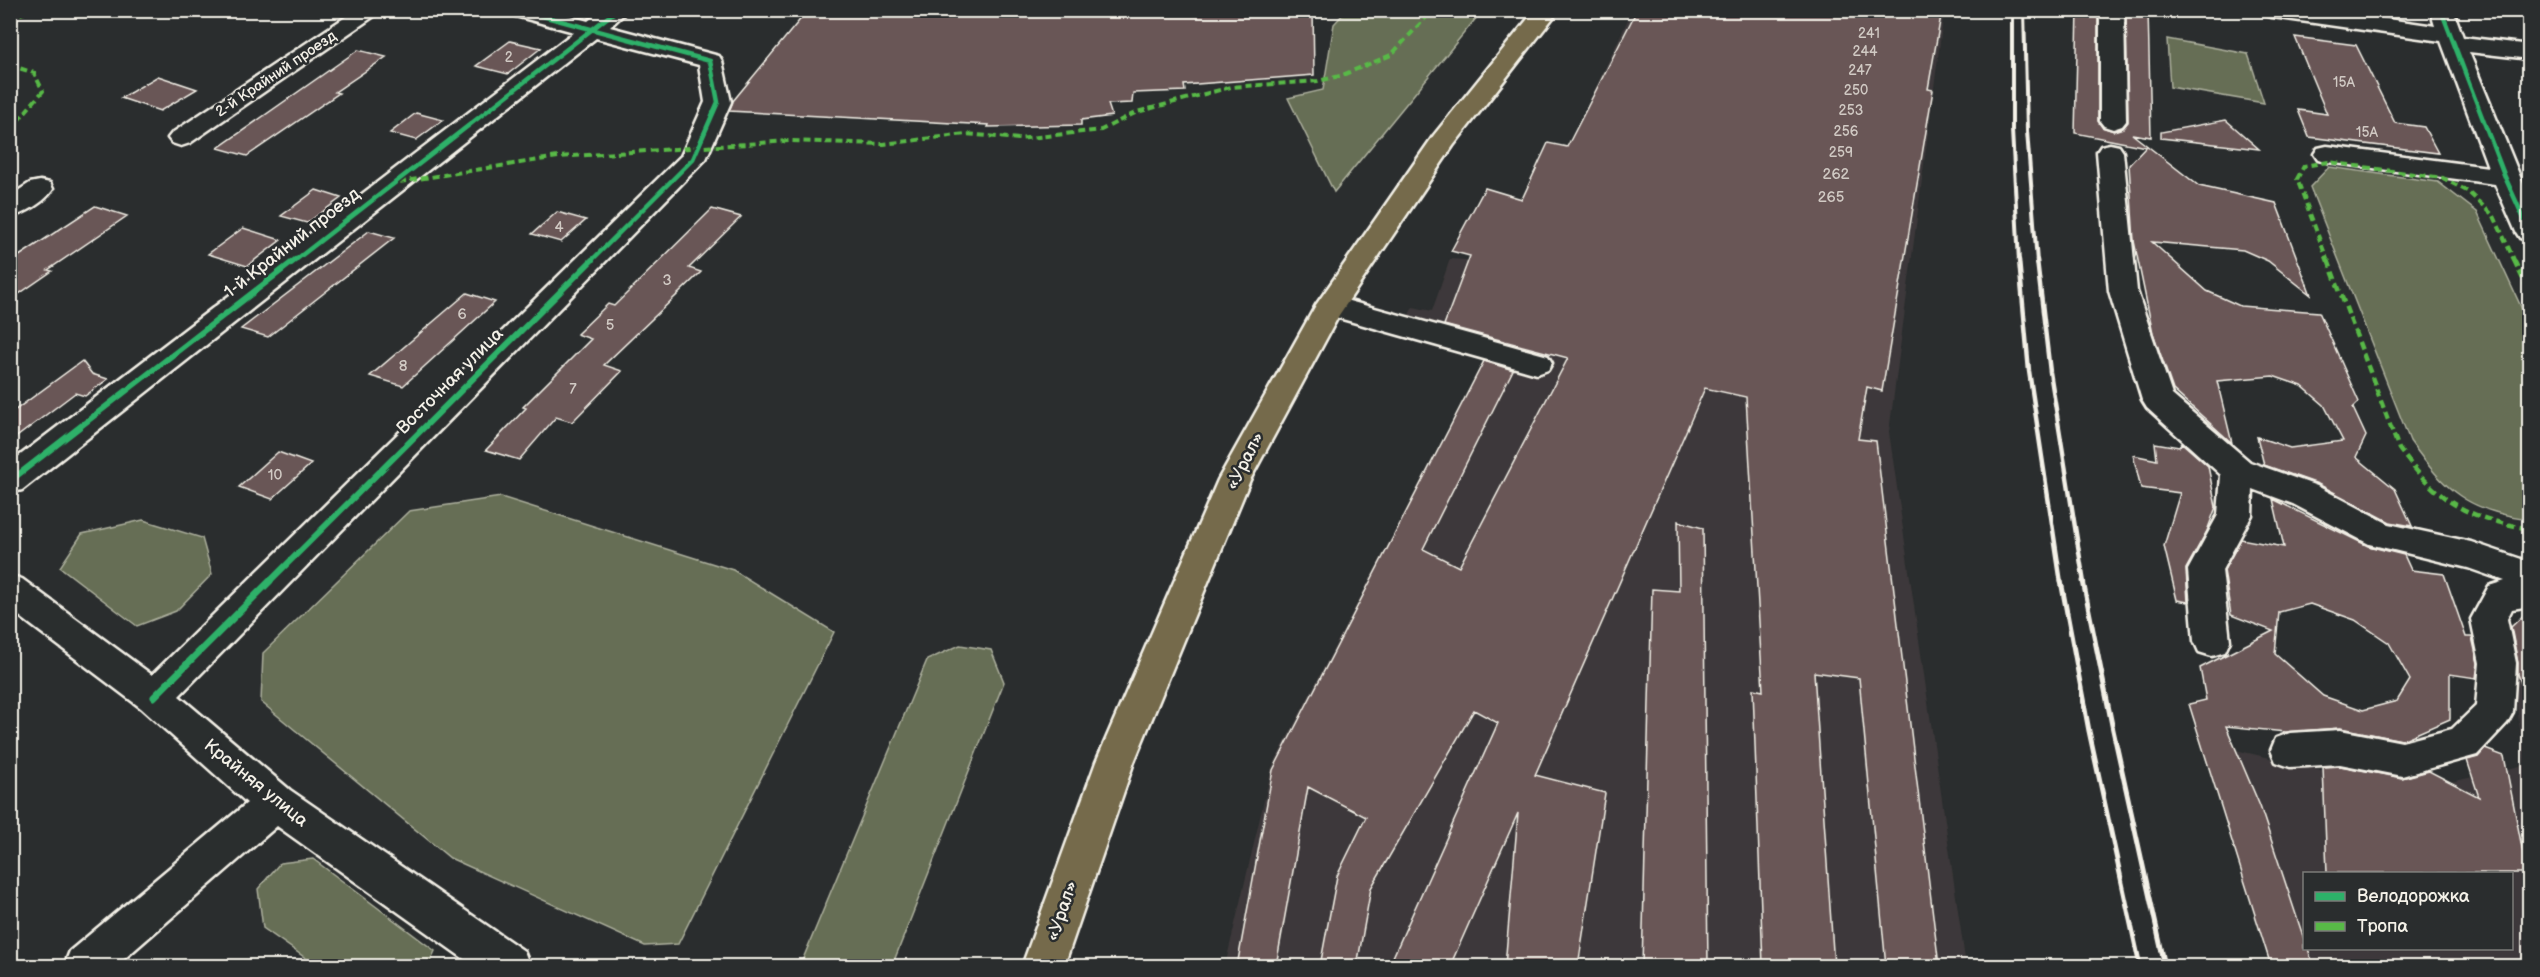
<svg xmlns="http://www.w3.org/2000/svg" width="2540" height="977" font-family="'Balsamiq Sans',sans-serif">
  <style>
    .built { fill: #3d393a; fill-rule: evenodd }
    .green { fill: #666e54; stroke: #adb09e; stroke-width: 1.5 }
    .building { fill: #695657; stroke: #f4f1e8; stroke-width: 1.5; fill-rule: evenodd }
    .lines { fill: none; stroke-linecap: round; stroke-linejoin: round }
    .minor-casing { stroke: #f4f1e8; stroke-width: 5 }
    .highway-casing { stroke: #f4f1e8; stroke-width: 5 }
    .minor { fill: #2a2d2e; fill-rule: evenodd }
    .highway { fill: #746b4b; fill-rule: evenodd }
    .rail-far2 { stroke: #f4f1e8; stroke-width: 4 }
    .rail-far1 { stroke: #f4f1e8; stroke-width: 4.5 }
    .rail { stroke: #f4f1e8; stroke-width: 5 }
    .quiet-far1 { stroke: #58b947; stroke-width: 4; stroke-dasharray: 7 4; stroke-linecap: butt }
    .quiet { stroke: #58b947; stroke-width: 4.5; stroke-dasharray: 8 4.5; stroke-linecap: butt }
    .cycleway-far2-casing { stroke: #2a2d2e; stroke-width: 8 }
    .cycleway-far1-casing { stroke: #2a2d2e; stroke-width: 10 }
    .cycleway-casing { stroke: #2a2d2e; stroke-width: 10 }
    .cycleway-far2 { stroke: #2db169; stroke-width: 4.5 }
    .cycleway-far1 { stroke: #2db169; stroke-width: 6 }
    .cycleway { stroke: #2db169; stroke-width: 7 }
    .labels { text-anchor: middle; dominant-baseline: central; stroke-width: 5; stroke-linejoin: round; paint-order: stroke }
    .far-number-label { font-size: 14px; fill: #d1cac4 }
    .far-street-label { font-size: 15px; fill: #f4f1e8; stroke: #2a2d2e }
    .number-label { font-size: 15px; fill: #d1cac4 }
    .street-label { font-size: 18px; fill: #f4f1e8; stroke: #2a2d2e }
  </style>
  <rect width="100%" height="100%" fill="#2a2d2e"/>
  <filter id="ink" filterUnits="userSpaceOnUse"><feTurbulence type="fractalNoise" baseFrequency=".0167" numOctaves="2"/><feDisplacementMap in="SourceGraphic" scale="12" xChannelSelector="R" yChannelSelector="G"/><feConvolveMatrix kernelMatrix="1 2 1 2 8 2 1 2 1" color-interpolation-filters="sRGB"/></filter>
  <g filter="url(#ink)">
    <path class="built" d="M 1632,11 L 1944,11 L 1889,432 L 1966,966 L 1225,966 L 1272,767 L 1485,358 L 1397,337 L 1413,307 L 1432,311 L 1450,259 L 1494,262 L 1548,143 L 1568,147 Z
      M 2529,623 L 2529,966 L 2283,966 L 2231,749 L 2412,791 L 2525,765 L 2510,656 ZM 2304,874 L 2512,874 L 2512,948 L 2304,948 Z"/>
    <path class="green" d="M 1346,11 L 1482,11 L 1334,192 L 1288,98 L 1323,90 L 1334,24 Z
      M 2167,39 L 2248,54 L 2264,103 L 2170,87 Z
      M 2329,167 L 2438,182 L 2477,212 L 2529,324 L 2529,519 C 2467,511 2446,491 2410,441 L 2310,187 Z
      M 501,497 L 733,570 L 834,632 L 678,944 L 645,946 L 450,858 L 261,702 L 263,653 L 409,511 Z
      M 143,520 L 202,538 L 212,574 L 176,611 L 137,626 L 60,567 L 82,534 Z
      M 960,645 L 991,650 L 1004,682 L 892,966 L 800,966 L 927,660 Z
      M 313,859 L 435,951 L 428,966 L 317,966 L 263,928 L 258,889 L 280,863 Z"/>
    <path class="building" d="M 808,10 L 1313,10 L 1314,75 L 1184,85 L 1185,91 L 1133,93 L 1132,103 L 1108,104 L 1112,116 L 1081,120 L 1081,125 L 988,127 L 989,125 L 729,111 L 733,101 Z
      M 1637,10 L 1942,10 L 1928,89 L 1933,90 L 1882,391 L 1867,387 L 1858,439 L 1876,441 L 1939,966 L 1886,966 L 1859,678 L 1814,672 L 1834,966 L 1763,966 L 1753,689 L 1763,691 L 1746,397 L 1705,388 L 1535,775 L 1605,793 L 1578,966 L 1505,966 L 1518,813 L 1450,966 L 1389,966 L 1498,723 L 1474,710 L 1371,888 L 1357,966 L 1320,966 L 1337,876 L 1366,817 L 1308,787 L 1276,966 L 1237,966 L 1273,770 L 1484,361 L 1513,370 L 1423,549 L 1459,567 L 1568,358 L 1444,325 L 1470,256 L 1451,251 L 1485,188 L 1522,199 L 1548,143 L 1567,147 Z
      M 2078,10 L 2098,10 L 2098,121 L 2102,127 L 2114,131 L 2123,128 L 2128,122 L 2126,10 L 2148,10 L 2151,137 L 2132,134 L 2199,186 L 2276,203 L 2311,295 L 2268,261 L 2243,250 L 2152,242 L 2207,291 L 2240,306 L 2319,312 L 2359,402 L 2353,408 L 2366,436 L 2356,457 L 2395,489 L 2412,526 L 2390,522 L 2318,484 L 2264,465 L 2257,437 L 2290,448 L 2343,441 L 2324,405 L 2302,386 L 2273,376 L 2217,381 L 2232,443 L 2173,390 L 2153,333 L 2134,241 L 2129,165 L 2146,147 L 2075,133 Z
      M 2295,37 L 2356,45 L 2395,123 L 2424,127 L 2438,153 L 2309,137 L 2298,110 L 2327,114 Z
      M 510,41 L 541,48 L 508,74 L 476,66 Z
      M 358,50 L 386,57 L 335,92 L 339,93 L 247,156 L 218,148 Z
      M 158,76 L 197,89 L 160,111 L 121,98 Z
      M 416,113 L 443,120 L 416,140 L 390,133 Z
      M 2226,120 L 2259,149 L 2161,138 L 2161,132 Z
      M 316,190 L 341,198 L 307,223 L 281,216 Z
      M 95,206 L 127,216 L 48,270 L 52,271 L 10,300 L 10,262 Z
      M 712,209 L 741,217 L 689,268 L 701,272 L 604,365 L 622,371 L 572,422 L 556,417 L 519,460 L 486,450 L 526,408 L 523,407 L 591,339 L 577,334 L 608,304 L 614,306 Z
      M 557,212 L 586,220 L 561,242 L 532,234 Z
      M 243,228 L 281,240 L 247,266 L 208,254 Z
      M 369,231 L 394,238 L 268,337 L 241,329 Z
      M 467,293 L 495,302 L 403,386 L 370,376 Z
      M 82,361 L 92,374 L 108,379 L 85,396 L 75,393 L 10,442 L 10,414 Z
      M 2155,443 L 2179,447 L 2182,443 L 2208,466 L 2216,507 L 2207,531 L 2186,569 L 2188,602 L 2177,600 L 2164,546 L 2180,493 L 2141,488 L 2133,455 L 2157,460 Z
      M 278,452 L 311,464 L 272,499 L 239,487 Z
      M 2273,499 L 2368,546 L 2404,555 L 2411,570 L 2444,574 L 2466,637 L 2472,637 L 2478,663 L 2476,678 L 2450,674 L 2450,719 L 2402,740 L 2340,728 L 2286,732 L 2226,726 L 2260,806 L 2304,939 L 2304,948 L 2308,948 L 2313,966 L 2271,966 L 2189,704 L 2206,700 L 2200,668 L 2273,631 L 2231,615 L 2224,570 L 2241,539 L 2284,547 ZM 2310,604 L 2355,620 L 2389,643 L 2410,680 L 2397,701 L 2363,710 L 2323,696 L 2275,654 L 2279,612 Z
      M 1678,521 L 1703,528 L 1708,966 L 1642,966 L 1652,589 L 1679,591 Z
      M 2529,610 L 2529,699 L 2527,699 L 2518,674 L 2518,663 L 2511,627 Z
      M 2485,749 L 2504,756 L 2527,873 L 2327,873 L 2323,767 L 2340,766 L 2402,778 L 2429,771 L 2479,797 L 2467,760 L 2478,757 Z"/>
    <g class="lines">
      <g class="minor-casing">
        <path id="minor" d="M 356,10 L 383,10 L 190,143 L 181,146 L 172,143 L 168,138 L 172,133 Z
          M 509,10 L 549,10 L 588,21 L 602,10 L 628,10 L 610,27 L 719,56 L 722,61 L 731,102 L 706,159 L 179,696 L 290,790 L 524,951 L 530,966 L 474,966 L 277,826 L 116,966 L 64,966 L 70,951 L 247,803 L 141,708 L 10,609 L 10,575 L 22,579 L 152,675 L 681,156 L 705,102 L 699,65 L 596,38 L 22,490 L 10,493 L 10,463 L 574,32 L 512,15 Z
          M 2100,10 L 2124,10 L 2126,121 L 2122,126 L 2113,129 L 2104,126 L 2100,121 Z
          M 2261,10 L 2326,10 L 2435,26 L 2430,10 L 2453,10 L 2463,37 L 2530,45 L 2530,59 L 2469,52 L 2530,201 L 2530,241 L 2520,238 L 2516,232 L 2495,184 L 2327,162 L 2318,160 L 2314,154 L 2318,148 L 2327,146 L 2488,167 L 2441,41 L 2272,17 L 2264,15 Z
          M 2110,144 L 2119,146 L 2123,152 L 2137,291 L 2172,395 L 2250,462 L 2317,486 L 2389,524 L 2471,542 L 2530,562 L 2530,606 L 2512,609 L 2507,619 L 2516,663 L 2513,712 L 2507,723 L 2477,755 L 2402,776 L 2340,764 L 2290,767 L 2276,762 L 2271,750 L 2276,738 L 2290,733 L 2340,730 L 2402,742 L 2452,729 L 2476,706 L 2480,663 L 2471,619 L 2489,586 L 2505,581 L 2468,568 L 2369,544 L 2293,504 L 2253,489 L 2252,515 L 2222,570 L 2230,641 L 2225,652 L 2212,656 L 2199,652 L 2194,641 L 2188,570 L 2218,515 L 2221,475 L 2147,408 L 2142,400 L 2109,291 L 2097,152 L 2101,146 Z
          M 40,181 L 50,183 L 53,189 C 45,202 25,214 10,217 L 10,196 L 30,183 Z
          M 1331,296 L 1548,356 L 1552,363 L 1548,370 L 1537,374 L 1321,313 L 1316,306 L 1321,299 Z"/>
      </g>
      <g class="highway-casing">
        <path id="highway" d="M 1535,10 L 1559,10 L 1453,146 L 1339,315 L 1250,480 L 1134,762 L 1064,966 L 1022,966 L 1096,762 L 1218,480 L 1316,305 L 1434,135 Z"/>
      </g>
      <use href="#minor" class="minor"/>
      <use href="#highway" class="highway"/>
      <path class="rail-far2" d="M 2012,10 L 2012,130 L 2019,262
        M 2024,10 L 2027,131 L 2037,262"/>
      <path class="rail-far1" d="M 2019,260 L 2029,371 L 2061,583
        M 2037,260 L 2050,372 L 2084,583"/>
      <path class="rail" d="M 2061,581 L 2089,731 L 2140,966
        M 2083,581 L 2113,730 L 2165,966"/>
      <path class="quiet-far1" d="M 10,18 L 30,10
        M 10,65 L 34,73 L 43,91 L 10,130
        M 399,182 L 558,157 L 790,141 L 884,144 L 966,134 L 1019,139 L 1101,130 L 1137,112 L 1231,87 L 1318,81 L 1340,76 L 1391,55 L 1433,10
        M 2328,262 L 2297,179 L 2304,166 L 2328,162 L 2443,178 L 2467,191 L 2494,216 L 2515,262"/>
      <path class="quiet" d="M 2328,260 L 2399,449 C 2440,503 2464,517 2530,529
        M 2514,260 L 2530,294"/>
      <g class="cycleway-far2-casing">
        <path id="cycleway-far2" d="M 520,10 L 710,61 L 718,102 L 693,159 L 590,262
          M 2441,10 L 2505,177 L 2530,232
          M 293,262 L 617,10"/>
      </g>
      <g class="cycleway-far1-casing">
        <path id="cycleway-far1" d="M 10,481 L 295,260
          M 268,583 L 592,260"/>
      </g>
      <g class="cycleway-casing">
        <path id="cycleway" d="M 154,697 L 270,581"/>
      </g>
      <use href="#cycleway-far2" class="cycleway-far2"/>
      <use href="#cycleway-far1" class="cycleway-far1"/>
      <use href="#cycleway" class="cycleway"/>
    </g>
  </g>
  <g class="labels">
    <g class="far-number-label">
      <text x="1869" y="33">241</text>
      <text x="1865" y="51">244</text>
      <text x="509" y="57">2</text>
      <text x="1860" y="70">247</text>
      <text x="2344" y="82">15А</text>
      <text x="1856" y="90">250</text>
      <text x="1851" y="110">253</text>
      <text x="1846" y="131">256</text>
      <text x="2367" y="132">15А</text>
      <text x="1841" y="152">259</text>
    </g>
    <g class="far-street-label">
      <text transform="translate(276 74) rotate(-34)">2-й Крайний проезд</text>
    </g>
    <g class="number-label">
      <text x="1836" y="174">262</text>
      <text x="1831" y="197">265</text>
      <text x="559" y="227">4</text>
      <text x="667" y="280">3</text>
      <text x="462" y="314">6</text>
      <text x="610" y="325">5</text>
      <text x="403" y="366">8</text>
      <text x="573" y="389">7</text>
      <text x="275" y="475">10</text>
    </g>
    <g class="street-label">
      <text transform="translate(292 243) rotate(-38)">1-й Крайний проезд</text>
      <text transform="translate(450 381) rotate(-45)">Восточная улица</text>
      <text transform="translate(1245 461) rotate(-63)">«Урал»</text>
      <text transform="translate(256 783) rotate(39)">Крайняя улица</text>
      <text transform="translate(1062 911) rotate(-71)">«Урал»</text>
    </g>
  </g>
  <rect width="2540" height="977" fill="none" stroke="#2a2d2e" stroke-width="36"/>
  <rect x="18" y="18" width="2504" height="941" fill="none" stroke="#f4f1e8" stroke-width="2" filter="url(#ink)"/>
  <rect x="2303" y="872" width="210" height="78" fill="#2a2d2e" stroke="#7b7b78" stroke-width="1.5"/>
  <rect x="2315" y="892" width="30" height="9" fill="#2db169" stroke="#7b7b78" stroke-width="1.5"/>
  <text x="2357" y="902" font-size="18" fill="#f4f1e8">Велодорожка</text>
  <rect x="2315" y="922" width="30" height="9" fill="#58b947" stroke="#7b7b78" stroke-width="1.5"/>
  <text x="2357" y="932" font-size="18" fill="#f4f1e8">Тропа</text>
</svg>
